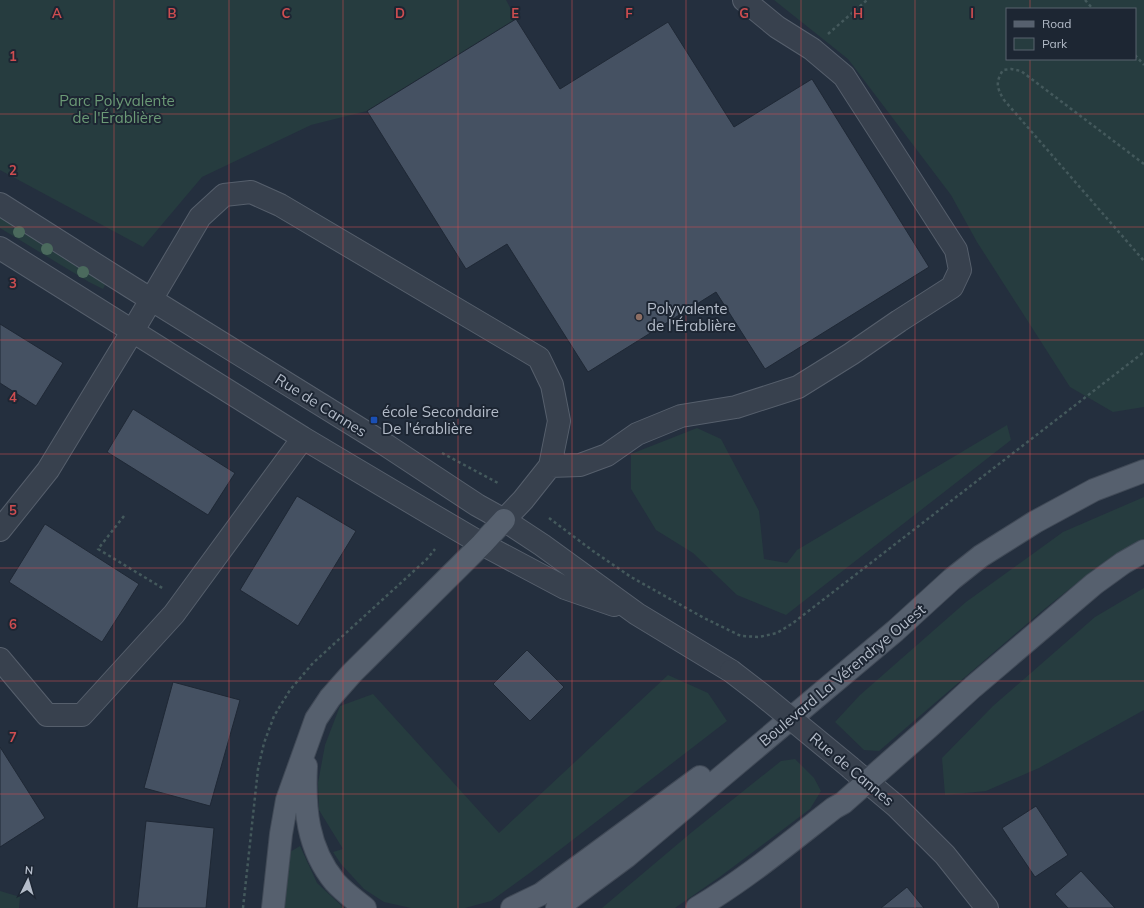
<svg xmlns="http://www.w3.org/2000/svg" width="1144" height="908" font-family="Mulish,sans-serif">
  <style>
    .green { fill: #263c3f; fill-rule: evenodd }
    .building { fill: #455162; stroke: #1f2835 }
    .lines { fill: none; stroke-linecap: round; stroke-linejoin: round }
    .minor-casing { stroke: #565f6c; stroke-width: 24 }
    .major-casing { stroke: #414a57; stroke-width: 24 }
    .path { stroke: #44595c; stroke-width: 2.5; stroke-dasharray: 3 3; stroke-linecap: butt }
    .minor { stroke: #38414e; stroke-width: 22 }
    .major { stroke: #56606e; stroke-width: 22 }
    .minor-bridge-casing { stroke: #565f6c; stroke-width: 24; stroke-linecap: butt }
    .minor-bridge { stroke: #38414e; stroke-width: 22 }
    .tree { fill: #4b6a5d }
    .grid { fill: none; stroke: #ce4d50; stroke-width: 1; stroke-opacity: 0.55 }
    .education-dot { fill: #8d6e63; stroke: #1d2633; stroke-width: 1.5 }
    .transit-dot { fill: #1a4fb4; stroke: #1d2633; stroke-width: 1.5 }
    .labels { text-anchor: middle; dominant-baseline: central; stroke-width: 4; stroke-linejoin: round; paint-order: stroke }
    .park-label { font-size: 15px; fill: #6b9a76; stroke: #1d2633 }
    .poi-label { font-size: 15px; fill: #b4bcc9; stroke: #1d2633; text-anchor: start }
    .street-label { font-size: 15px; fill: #b4bcc9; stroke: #1d2633 }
    .grid-label { font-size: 13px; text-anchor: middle; font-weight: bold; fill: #ce4d50; stroke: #1d2633; stroke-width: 4; stroke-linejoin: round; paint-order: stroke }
  </style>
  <rect width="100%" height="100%" fill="#242f3e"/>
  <path class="green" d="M 0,0 L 506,0 L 516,19 L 367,111 L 311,125 L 202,177 L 143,247 L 0,170 Z
    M 774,0 L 1144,0 L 1144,407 L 1113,412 L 1070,387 L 977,242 L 951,195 L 848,59 ZM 1007,9 L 1135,9 L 1135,59 L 1007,59 Z
    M 0,214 L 95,275 L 105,285 L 103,289 L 89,282 L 0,228 Z
    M 1007,425 L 1011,440 L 786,615 L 737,595 L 693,553 L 656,530 L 631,489 L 631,454 L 697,428 L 721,439 L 759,511 L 764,559 L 787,563 L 797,550 Z
    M 1144,497 L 1144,539 L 1093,570 L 1042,611 L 879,751 L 864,750 L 835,722 L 860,695 L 966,602 L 1063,532 Z
    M 1144,588 L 1144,710 L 1039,768 L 986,791 L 945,795 L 942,758 L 993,706 L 1095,617 Z
    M 668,675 L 708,693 L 727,721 L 531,872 L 491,901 L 465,908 L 411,908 L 384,902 L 364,889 L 341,864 L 333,852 L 343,849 L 319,810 L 318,783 L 325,745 L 340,706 L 373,694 L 499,833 Z
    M 795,759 L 814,778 L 821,791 L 810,809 L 721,876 L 675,908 L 602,908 L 692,832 L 781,761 Z
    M 300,846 L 317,883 L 344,908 L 283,908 L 290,852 Z
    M 0,891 L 20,897 L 19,908 L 0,908 Z"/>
  <path class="building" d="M 516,19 L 560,89 L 668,22 L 734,127 L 812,79 L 929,267 L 765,369 L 716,292 L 588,372 L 507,244 L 466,269 L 367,111 Z
    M 0,324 L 63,363 L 36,406 L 0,383 Z
    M 133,409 L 235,473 L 208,515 L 107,452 Z
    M 297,496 L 356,531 L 298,626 L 240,590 Z
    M 45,524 L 139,584 L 102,642 L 9,582 Z
    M 527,650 L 564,687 L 530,721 L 493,684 Z
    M 173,682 L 240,700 L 210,806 L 144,788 Z
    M 0,747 L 45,818 L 0,847 Z
    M 1036,806 L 1068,855 L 1035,877 L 1002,828 Z
    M 146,821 L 214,828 L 206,908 L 137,908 Z
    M 1081,871 L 1115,908 L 1068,908 L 1055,894 Z
    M 907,887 L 924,908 L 881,908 Z"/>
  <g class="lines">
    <g class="minor-casing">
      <path id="minor" d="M 0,204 L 131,287 L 386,445 L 477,505 L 504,520 L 542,545 L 637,614 L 731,671
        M 0,248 L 303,438 L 436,517 L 482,544 L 565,588 L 614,605
        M 550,466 L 580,465 L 607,455 L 637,434 L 681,416 L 736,407 L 798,387 L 851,354 L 899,321 L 952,287 L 960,270 L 956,250 L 844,76 L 812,49 L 777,27 L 744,0
        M 0,530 L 48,470 L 132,332 L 200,217 L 224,195 L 251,192 L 280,205 L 539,358 L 552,385 L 559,421 L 550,466 L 523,500 L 504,520
        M 0,659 L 47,715 L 82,715 L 174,614 L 303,438
        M 852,769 L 896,806 L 945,855 L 987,908"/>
    </g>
    <g class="major-casing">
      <path id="major" d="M 306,766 C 304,808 307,848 335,882 C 344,892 355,900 365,908
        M 273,908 L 281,834 L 287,800 L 316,719 L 330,698 L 352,673 L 482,544 L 504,520
        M 512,908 L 541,894 L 700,777
        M 557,908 L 626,857 L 895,631 L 952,579 L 981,556 L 1035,522 L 1094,490 L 1144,471
        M 697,908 C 746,879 789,843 834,808 L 843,803 L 928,728 L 973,687 L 1094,584 L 1123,563 L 1144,551"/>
    </g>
    <path class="path" d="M 1085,0 L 1093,9
      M 828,34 L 867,0
      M 1135,55 L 1144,65
      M 1144,164 L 1021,71 L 1011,69 L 1003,70 C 995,83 997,88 1004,100 L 1144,261
      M 442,453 L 498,483
      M 124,516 L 98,549 L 164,589
      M 549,518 L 593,551 L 631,577 L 704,618 L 741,636 L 759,637 L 777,633 L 793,623 L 1144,352
      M 243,908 L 258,769 L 264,743 L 274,716 L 290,690 L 313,663 L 427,559 L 435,549"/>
    <use href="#minor" class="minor"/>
    <use href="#major" class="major"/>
    <g class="minor-bridge-casing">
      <path id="minor-bridge" d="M 731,671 L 761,694 L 851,768"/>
    </g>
    <use href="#minor-bridge" class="minor-bridge"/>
  </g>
  <g class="tree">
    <circle cx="19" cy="232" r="6"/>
    <circle cx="47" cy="249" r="6"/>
    <circle cx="83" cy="272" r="6"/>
  </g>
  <path class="grid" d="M 114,0 L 114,908M 229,0 L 229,908M 343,0 L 343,908M 458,0 L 458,908M 572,0 L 572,908M 686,0 L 686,908M 801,0 L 801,908M 915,0 L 915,908M 1030,0 L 1030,9M 1030,59 L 1030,908M 0,114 L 1144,114M 0,227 L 1144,227M 0,340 L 1144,340M 0,454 L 1144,454M 0,568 L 1144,568M 0,681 L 1144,681M 0,794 L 1144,794"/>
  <circle class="education-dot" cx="639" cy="317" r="4"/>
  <rect class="transit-dot" x="370" y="416" width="8" height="8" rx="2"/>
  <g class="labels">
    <g class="park-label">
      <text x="117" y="100">Parc Polyvalente<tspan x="117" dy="17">de l'Érablière</tspan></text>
    </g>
    <g class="poi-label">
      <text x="647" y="308">Polyvalente<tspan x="647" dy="17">de l'Érablière</tspan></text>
      <text x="382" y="411">école Secondaire<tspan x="382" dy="17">De l'érablière</tspan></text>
    </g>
    <g class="street-label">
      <text transform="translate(321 405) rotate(32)">Rue de Cannes</text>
      <text transform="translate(842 675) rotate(-40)">Boulevard La Vérendrye Ouest</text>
      <text transform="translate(852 769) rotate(40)">Rue de Cannes</text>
    </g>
  </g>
  <g class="grid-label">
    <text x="57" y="18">A</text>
    <text x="172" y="18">B</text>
    <text x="286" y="18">C</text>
    <text x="400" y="18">D</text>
    <text x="515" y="18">E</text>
    <text x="629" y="18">F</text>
    <text x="744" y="18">G</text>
    <text x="858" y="18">H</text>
    <text x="972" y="18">I</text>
    <text x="13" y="61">1</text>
    <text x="13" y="175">2</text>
    <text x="13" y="288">3</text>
    <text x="13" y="402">4</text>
    <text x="13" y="515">5</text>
    <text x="13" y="629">6</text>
    <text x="13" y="742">7</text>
  </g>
  <rect x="1006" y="8" width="130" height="52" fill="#1d2633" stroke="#59626f"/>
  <rect x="1014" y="21" width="20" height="6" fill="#56606e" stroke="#59626f"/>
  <text x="1042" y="28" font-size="12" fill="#b4bcc9">Road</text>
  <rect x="1014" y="38" width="20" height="12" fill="#263c3f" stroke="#59626f"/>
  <text x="1042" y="48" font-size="12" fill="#b4bcc9">Park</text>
  <g transform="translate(28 880) rotate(5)" stroke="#1d2633" stroke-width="3" paint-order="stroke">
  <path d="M0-3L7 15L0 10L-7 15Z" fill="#b4bcc9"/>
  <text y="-6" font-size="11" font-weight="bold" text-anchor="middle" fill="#b4bcc9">N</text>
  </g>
</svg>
